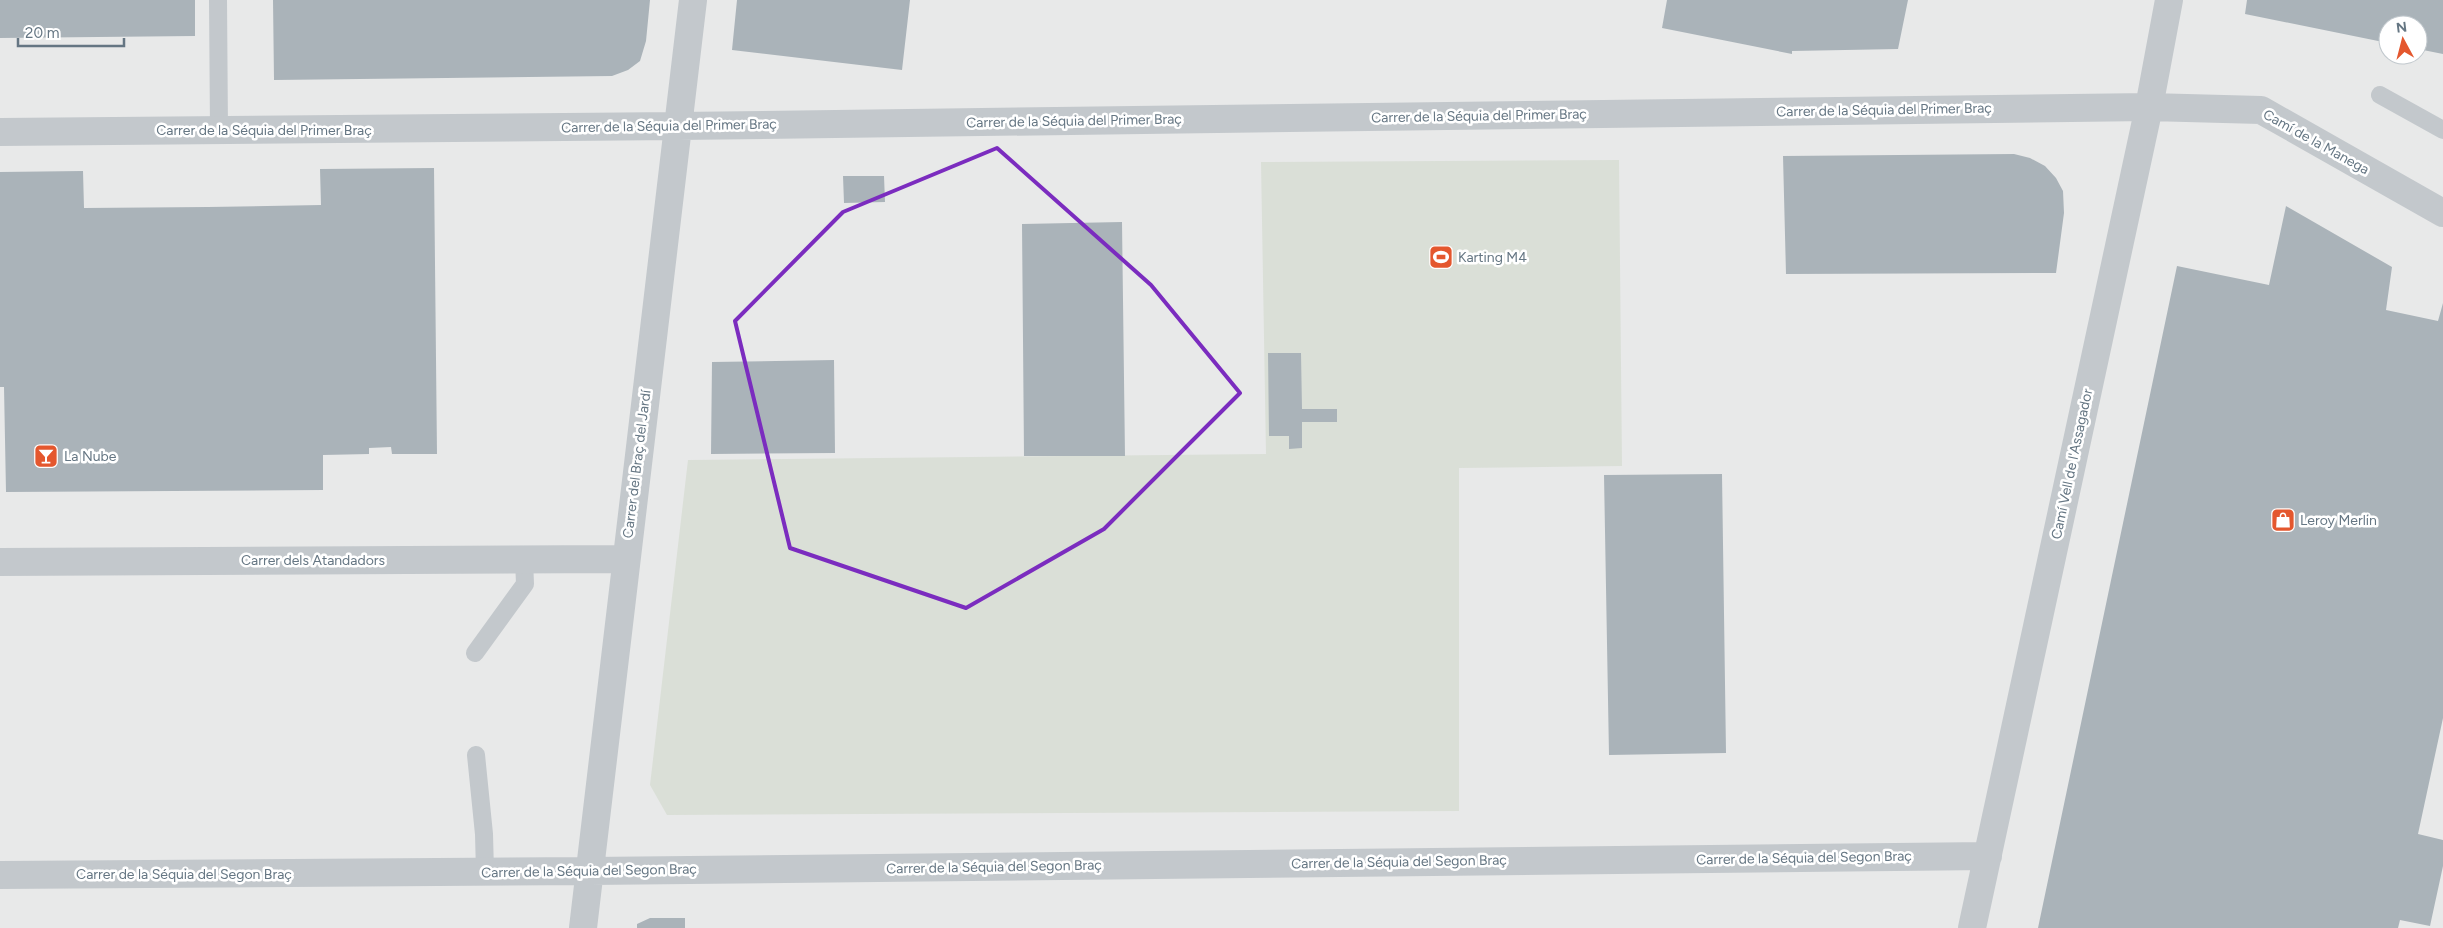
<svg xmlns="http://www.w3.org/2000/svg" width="2443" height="928" font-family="Figtree,sans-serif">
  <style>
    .built { fill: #e8e9e9; fill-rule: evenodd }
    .green { fill: #dadfd7 }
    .building { fill: #aab3b9 }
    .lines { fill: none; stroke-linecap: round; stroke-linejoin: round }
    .service { stroke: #c3c8cc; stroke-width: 18 }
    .minor { stroke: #c3c8cc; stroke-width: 28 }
    .marked { fill: none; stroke: #7b2cbf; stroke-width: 4; stroke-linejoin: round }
    .labels { text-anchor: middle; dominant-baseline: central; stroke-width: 5; stroke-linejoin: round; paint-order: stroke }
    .street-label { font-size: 14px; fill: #657683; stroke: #fff }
    .poi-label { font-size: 14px; fill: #657683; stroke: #fff; text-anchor: start }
  </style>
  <rect width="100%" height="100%" fill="#fafaf8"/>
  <path class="built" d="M 0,0 L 2443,0 L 2443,928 L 0,928 ZM 2388,25 L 2418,25 L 2418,55 L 2388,55 Z"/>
  <path class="green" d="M 1619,160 L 1622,466 L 1459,468 L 1459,811 L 667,815 L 650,785 L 688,460 L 1266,454 L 1261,162 Z"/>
  <path class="building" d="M 0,0 L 195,0 L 195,36 L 0,38 Z
    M 273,0 L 650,0 L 646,41 L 640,61 L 628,70 L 612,76 L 274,80 Z
    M 737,0 L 910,0 L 902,70 L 732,50 Z
    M 1667,0 L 1908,0 L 1898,49 L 1792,51 L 1792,54 L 1662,28 Z
    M 2247,0 L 2443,0 L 2443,54 L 2418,49 L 2418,25 L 2388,25 L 2388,43 L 2245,14 Z
    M 2014,154 L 2030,158 L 2045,166 L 2056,178 L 2063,191 L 2064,213 L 2056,273 L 1786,274 L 1783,156 Z
    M 434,168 L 437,454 L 392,454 L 391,447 L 369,448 L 369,454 L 323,455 L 323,490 L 6,492 L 4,387 L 0,387 L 0,172 L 83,171 L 84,208 L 208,207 L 321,205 L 320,169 Z
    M 843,176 L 884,176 L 885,202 L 844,203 Z
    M 2286,206 L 2392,267 L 2386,310 L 2438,321 L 2443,303 L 2443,718 L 2418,834 L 2443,840 L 2443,866 L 2430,926 L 2400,920 L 2398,928 L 2038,928 L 2177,266 L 2269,285 Z
    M 1122,222 L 1125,456 L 1024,456 L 1022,224 Z
    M 1268,353 L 1301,353 L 1302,409 L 1337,409 L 1337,422 L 1302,422 L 1302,448 L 1289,449 L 1289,436 L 1269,436 Z
    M 834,360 L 835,453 L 711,454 L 712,362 Z
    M 1722,474 L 1726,753 L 1609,755 L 1604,475 Z
    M 650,918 L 685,918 L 685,928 L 637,928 L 637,924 Z"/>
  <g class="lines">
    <path class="service" d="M 218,0 L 219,130
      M 2380,95 L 2443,130
      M 475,653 L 525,584 L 524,559
      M 476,755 L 484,834 L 485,872"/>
    <path class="minor" d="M 0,132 L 677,126 L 2149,107 L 2261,110 L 2443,213
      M 0,562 L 626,559
      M 0,875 L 590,871 L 1988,856
      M 583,928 L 693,0
      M 1972,928 L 2149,107 L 2169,0"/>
  </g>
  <path class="marked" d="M 997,148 L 1151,285 L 1240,393 L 1104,529 L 966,608 L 790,548 L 735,321 L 843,212 Z"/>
  <defs>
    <g id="stadium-square" transform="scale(1.25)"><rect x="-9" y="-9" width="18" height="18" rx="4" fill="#e4572e" stroke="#fff"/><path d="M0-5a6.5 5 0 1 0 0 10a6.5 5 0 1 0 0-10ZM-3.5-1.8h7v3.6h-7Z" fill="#fff"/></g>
    <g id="bar-square" transform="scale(1.25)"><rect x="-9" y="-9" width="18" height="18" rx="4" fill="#e4572e" stroke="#fff"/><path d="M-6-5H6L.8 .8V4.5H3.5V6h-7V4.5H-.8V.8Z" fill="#fff"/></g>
    <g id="shop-square" transform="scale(1.25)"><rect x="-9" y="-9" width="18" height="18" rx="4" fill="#e4572e" stroke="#fff"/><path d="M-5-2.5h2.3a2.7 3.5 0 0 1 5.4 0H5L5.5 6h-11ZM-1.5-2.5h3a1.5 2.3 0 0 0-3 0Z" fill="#fff"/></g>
  </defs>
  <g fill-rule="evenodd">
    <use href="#stadium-square" x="1441" y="257"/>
    <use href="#bar-square" x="46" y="456"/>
    <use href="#shop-square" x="2283" y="520"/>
  </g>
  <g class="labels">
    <g class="street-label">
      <text transform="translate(1884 110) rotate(-1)">Carrer de la Séquia del Primer Braç</text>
      <text transform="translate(1479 116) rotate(-1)">Carrer de la Séquia del Primer Braç</text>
      <text transform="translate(1074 121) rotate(-1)">Carrer de la Séquia del Primer Braç</text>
      <text transform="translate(669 126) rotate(-1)">Carrer de la Séquia del Primer Braç</text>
      <text x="264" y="130">Carrer de la Séquia del Primer Braç</text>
      <text transform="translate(2316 142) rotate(29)">Camí de la Manega</text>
      <text transform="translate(637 464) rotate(-83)">Carrer del Braç del Jardí</text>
      <text transform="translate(2072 464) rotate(-78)">Camí Vell de l'Assagador</text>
      <text x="313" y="560">Carrer dels Atandadors</text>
      <text transform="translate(1804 858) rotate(-1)">Carrer de la Séquia del Segon Braç</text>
      <text transform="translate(1399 862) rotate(-1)">Carrer de la Séquia del Segon Braç</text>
      <text transform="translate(994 867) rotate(-1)">Carrer de la Séquia del Segon Braç</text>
      <text transform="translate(589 871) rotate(-1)">Carrer de la Séquia del Segon Braç</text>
      <text x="184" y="874">Carrer de la Séquia del Segon Braç</text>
    </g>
    <g class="poi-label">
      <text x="1458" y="257">Karting M4</text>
      <text x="64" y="456">La Nube</text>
      <text x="2300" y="520">Leroy Merlin</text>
    </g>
  </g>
  <g transform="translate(2403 40) rotate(353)"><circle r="24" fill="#ffffff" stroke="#c1c8cd"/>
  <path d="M0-4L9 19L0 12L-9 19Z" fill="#e4572e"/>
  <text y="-8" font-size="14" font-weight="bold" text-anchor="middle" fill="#657683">N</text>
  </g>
  <path d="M18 38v8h106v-8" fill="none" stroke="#657683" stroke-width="2.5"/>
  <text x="25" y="38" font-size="15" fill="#657683" stroke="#ffffff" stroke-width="4" paint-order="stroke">20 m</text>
</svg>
